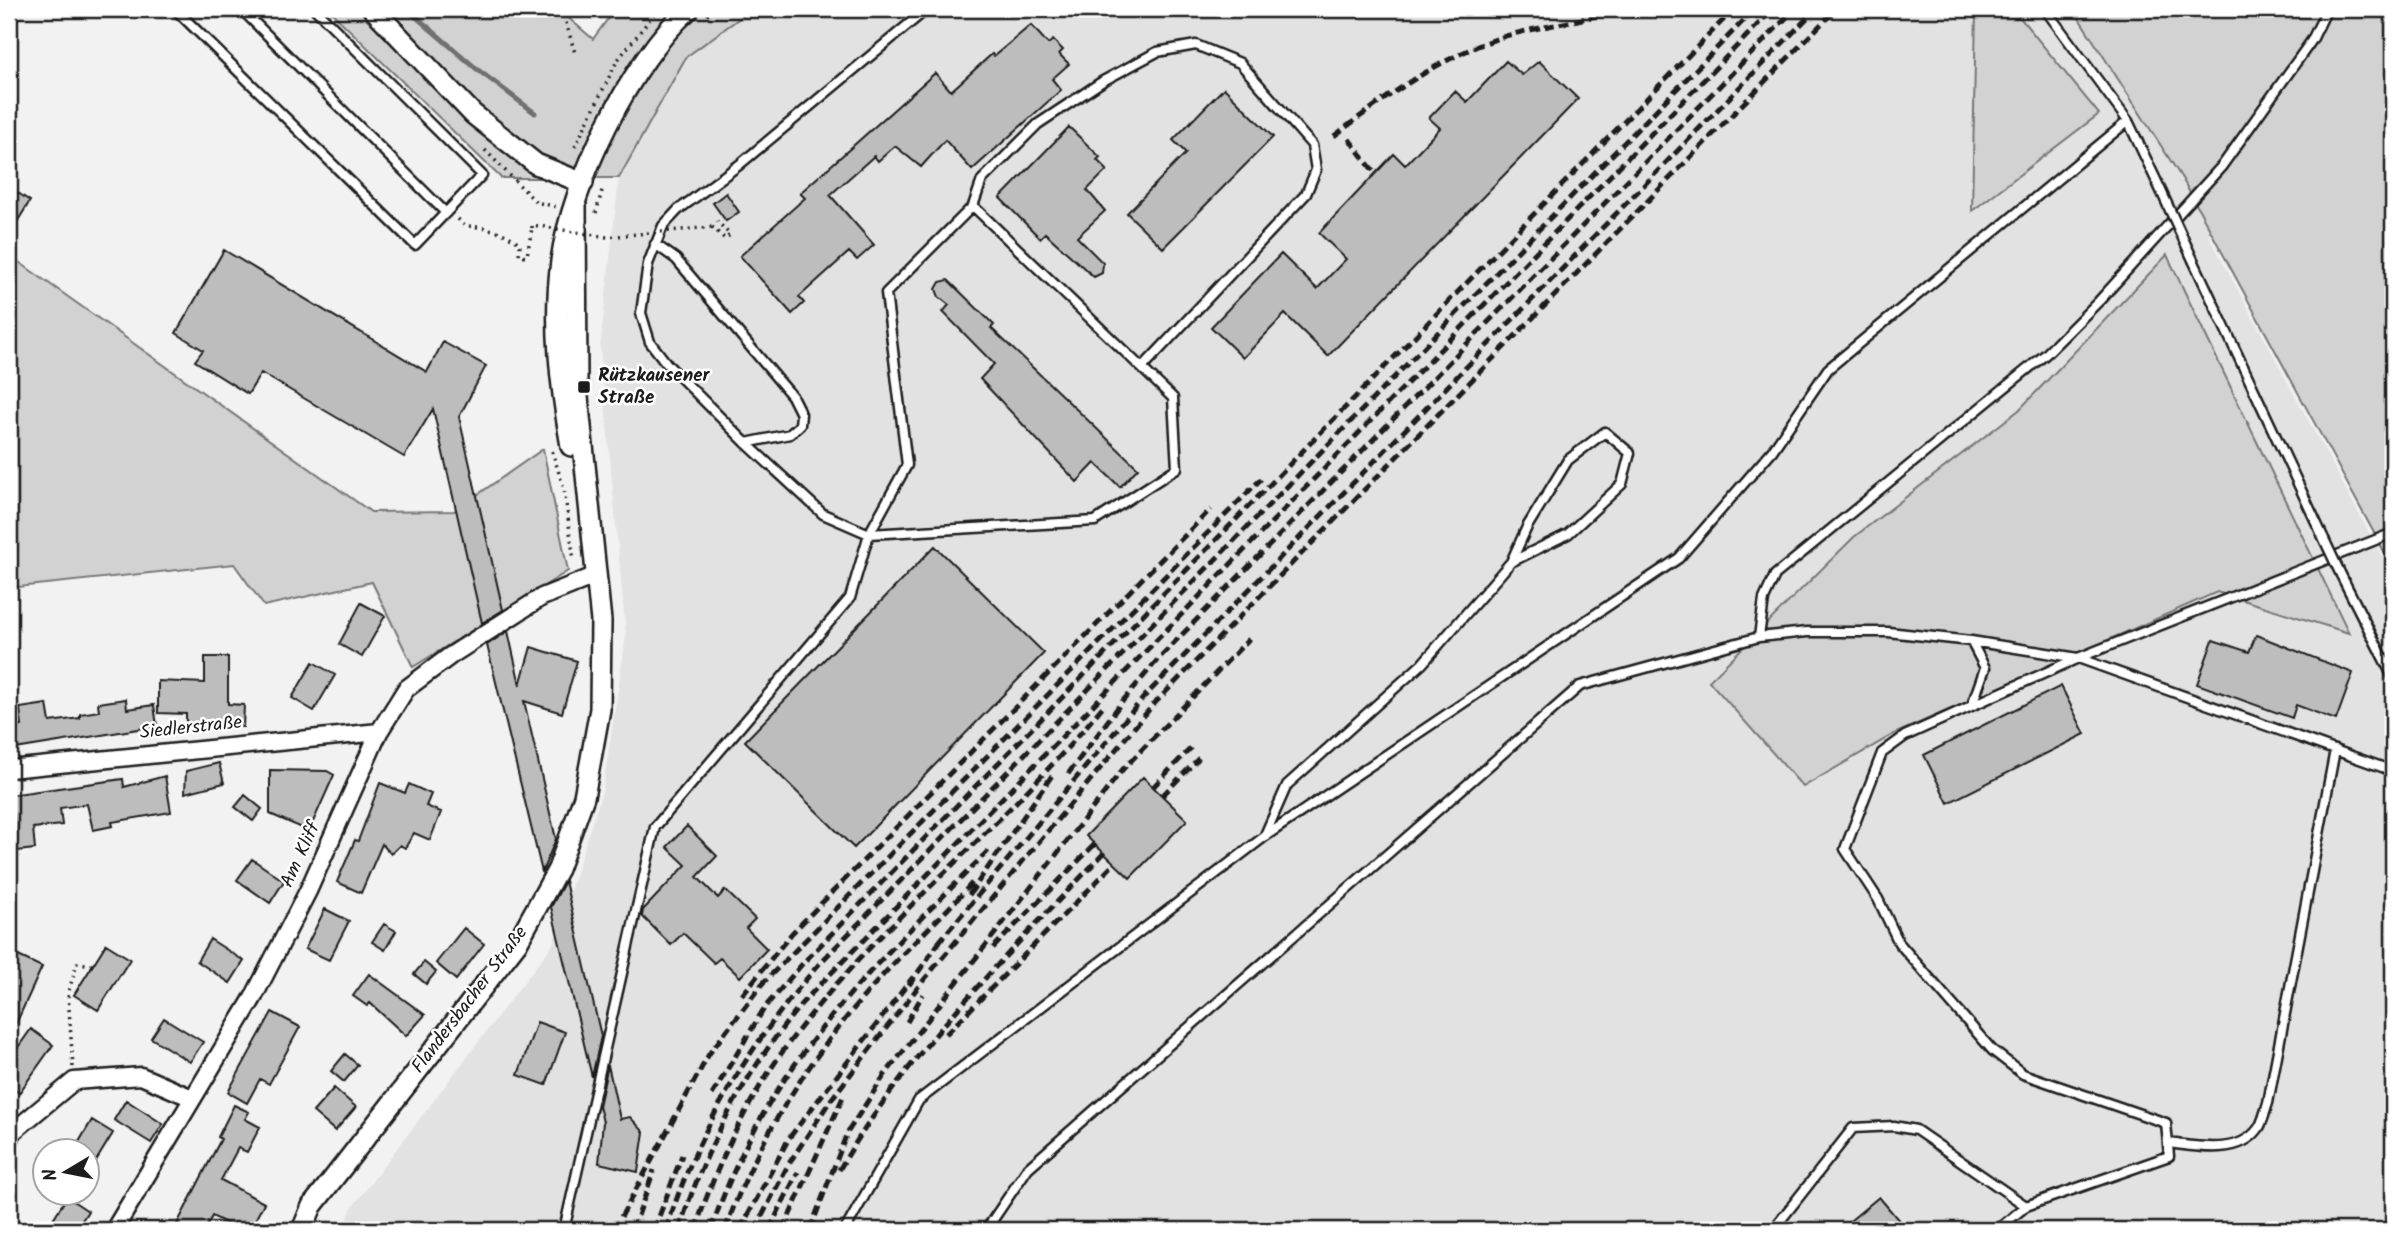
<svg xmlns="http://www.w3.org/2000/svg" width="2402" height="1239" font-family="Kalam,sans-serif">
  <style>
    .built { fill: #e2e2e2 }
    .green { fill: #d2d2d2; stroke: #777; stroke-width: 2 }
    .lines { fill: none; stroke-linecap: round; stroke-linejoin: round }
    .stream { stroke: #707070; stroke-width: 5 }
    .building { fill: #bdbdbd; stroke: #1c1c1c; stroke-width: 2 }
    .service-casing { stroke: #1c1c1c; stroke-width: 13 }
    .minor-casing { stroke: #1c1c1c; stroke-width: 21 }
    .tertiary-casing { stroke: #1c1c1c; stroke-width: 24 }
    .path { stroke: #1c1c1c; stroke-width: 3.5; stroke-dasharray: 2 5; stroke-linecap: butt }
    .service { stroke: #fff; stroke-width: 8 }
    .minor { stroke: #fff; stroke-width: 16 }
    .tertiary { stroke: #fff; stroke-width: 19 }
    .rail { stroke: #1c1c1c; stroke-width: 5; stroke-dasharray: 10 5; stroke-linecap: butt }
    .service-bridge-casing { stroke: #1c1c1c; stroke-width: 13; stroke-linecap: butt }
    .path-bridge { stroke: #1c1c1c; stroke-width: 3.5; stroke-dasharray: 2 5; stroke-linecap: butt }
    .service-bridge { stroke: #fff; stroke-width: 8 }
    .poi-dot { fill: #1c1c1c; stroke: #fff; stroke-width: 2.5 }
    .labels { text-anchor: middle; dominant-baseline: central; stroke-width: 5; stroke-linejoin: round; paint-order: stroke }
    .poi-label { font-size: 19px; font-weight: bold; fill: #1c1c1c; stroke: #fff; text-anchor: start }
    .street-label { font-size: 19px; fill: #1c1c1c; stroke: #fff }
  </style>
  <rect width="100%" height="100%" fill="#f2f2f2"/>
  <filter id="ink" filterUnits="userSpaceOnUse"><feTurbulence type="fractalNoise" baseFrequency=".0143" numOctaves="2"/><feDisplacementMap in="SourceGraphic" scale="14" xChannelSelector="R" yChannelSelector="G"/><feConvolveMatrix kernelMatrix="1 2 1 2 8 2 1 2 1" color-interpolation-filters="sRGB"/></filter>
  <g filter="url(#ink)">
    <path class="built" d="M 752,9 L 2364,9 L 2209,236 L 2393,577 L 2393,1230 L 344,1230 L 351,1209 L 553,944 L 603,789 L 626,636 L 600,348 L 619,178 L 686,57 Z"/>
    <path class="green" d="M 328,9 L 558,9 L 593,39 L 615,9 L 752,9 L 686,57 L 619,178 L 501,178 Z
      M 1976,9 L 2013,9 L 2099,114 L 1972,211 Z
      M 2073,9 L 2393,9 L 2393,568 L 2183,180 Z
      M 9,255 L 371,512 L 454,511 L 543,449 L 568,571 L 413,667 L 372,582 L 264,606 L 234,564 L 9,588 Z
      M 2167,255 L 2349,633 L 2217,592 L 1894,734 L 1803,787 L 1709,681 L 1854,537 L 2019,410 Z"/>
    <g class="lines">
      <path class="stream" d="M 407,9 L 478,70 L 535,113"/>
    </g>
    <path class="building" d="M 1031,25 L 1048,44 L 1053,40 L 1063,50 L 1059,54 L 1069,64 L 1052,79 L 1061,90 L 972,170 L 945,140 L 921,167 L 895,146 L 878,161 L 874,156 L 830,195 L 874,245 L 857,260 L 849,252 L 799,297 L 804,303 L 792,314 L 740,256 L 805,198 L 800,193 L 935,73 L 951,91 L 992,54 L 994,56 Z
      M 1506,61 L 1522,75 L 1539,61 L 1578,99 L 1328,356 L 1285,314 L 1243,358 L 1211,327 L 1281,254 L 1317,289 L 1346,259 L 1319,233 L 1394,154 L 1405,165 L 1440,128 L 1429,118 L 1455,91 L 1467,102 Z
      M 1224,88 L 1273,137 L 1163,248 L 1127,213 L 1186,153 L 1173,140 Z
      M 1069,127 L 1100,157 L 1097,160 L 1107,170 L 1087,190 L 1105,211 L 1077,237 L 1103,263 L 1102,273 L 1094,277 L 1045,233 L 1040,238 L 1000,198 Z
      M 9,187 L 30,201 L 9,235 Z
      M 726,193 L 739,212 L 726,221 L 713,203 Z
      M 224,250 L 427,372 L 443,342 L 486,366 L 459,417 L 503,610 L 482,623 L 433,409 L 404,457 L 261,373 L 248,394 L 195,361 L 203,350 L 176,333 Z
      M 948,280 L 994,325 L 991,328 L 1138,468 L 1120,487 L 1095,463 L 1077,482 L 980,379 L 994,364 L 943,312 L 949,305 L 939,297 L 936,289 L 940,282 Z
      M 935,546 L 1044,653 L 854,848 L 745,741 Z
      M 361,603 L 385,616 L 362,657 L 339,644 Z
      M 508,631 L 520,685 L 531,647 L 577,661 L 562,713 L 524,701 L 556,839 L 542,872 L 487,645 Z
      M 2256,635 L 2353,673 L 2336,720 L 2296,705 L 2292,718 L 2197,684 L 2213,640 L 2249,652 Z
      M 205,657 L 228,657 L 228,704 L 244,705 L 243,727 L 186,724 L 186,714 L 158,713 L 158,681 L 205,683 Z
      M 313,662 L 335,675 L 314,711 L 292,698 Z
      M 2061,686 L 2085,734 L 1948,803 L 1924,755 Z
      M 126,699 L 127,709 L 154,705 L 157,726 L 9,750 L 9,728 L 22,726 L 20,708 L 47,704 L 50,722 L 80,718 L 80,714 L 99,711 L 98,703 Z
      M 219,763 L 224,783 L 185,793 L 186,771 Z
      M 270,770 L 327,771 L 334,775 L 309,831 L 270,814 Z
      M 165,776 L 171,812 L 112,822 L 113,826 L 93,830 L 87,804 L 60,808 L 62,825 L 33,828 L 35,849 L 17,851 L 14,815 L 9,815 L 9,795 L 123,779 L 124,787 Z
      M 1143,777 L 1187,820 L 1130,878 L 1086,836 Z
      M 380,783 L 405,793 L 409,784 L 431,794 L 426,806 L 441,812 L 430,840 L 414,833 L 405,848 L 400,845 L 391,854 L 382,844 L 361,893 L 337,882 L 355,840 L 358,841 Z
      M 245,795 L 262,809 L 253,821 L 235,807 Z
      M 687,826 L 717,856 L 697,877 L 718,898 L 725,890 L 755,919 L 746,928 L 767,949 L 740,977 L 720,958 L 714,963 L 683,933 L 671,945 L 642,916 L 643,910 L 686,865 L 667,847 Z
      M 252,859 L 284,881 L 270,903 L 237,880 Z
      M 565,881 L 601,1036 L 592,1077 L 551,907 Z
      M 325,909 L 349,921 L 329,960 L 305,949 Z
      M 384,924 L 396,931 L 385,950 L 372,942 Z
      M 464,928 L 484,944 L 456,980 L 436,963 Z
      M 210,939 L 244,961 L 230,983 L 197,961 Z
      M 106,944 L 130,959 L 98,1010 L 74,995 Z
      M 16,955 L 42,967 L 9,1039 L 9,971 Z
      M 424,962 L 436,972 L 426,984 L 414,974 Z
      M 369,974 L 425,1015 L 406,1036 L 370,1003 L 367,1006 L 353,996 Z
      M 272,1012 L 300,1027 L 269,1084 L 260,1079 L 247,1103 L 228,1092 Z
      M 164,1018 L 203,1042 L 190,1062 L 151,1038 Z
      M 537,1022 L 565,1032 L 546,1085 L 518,1075 Z
      M 31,1029 L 53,1045 L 19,1093 L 9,1086 L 9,1060 Z
      M 345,1054 L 358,1065 L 344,1082 L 331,1071 Z
      M 608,1065 L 620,1119 L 630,1117 L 644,1132 L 638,1172 L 599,1163 L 603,1122 L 599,1106 Z
      M 334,1088 L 356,1107 L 335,1131 L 313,1112 Z
      M 126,1100 L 163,1124 L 151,1143 L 114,1120 Z
      M 234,1105 L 249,1112 L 245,1119 L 260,1127 L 247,1152 L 238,1148 L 221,1180 L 264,1203 L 250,1230 L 240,1230 L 212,1216 L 205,1230 L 174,1230 L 221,1139 L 218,1137 Z
      M 92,1120 L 113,1133 L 88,1174 L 88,1152 L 73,1152 Z
      M 67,1197 L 88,1211 L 76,1230 L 46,1230 Z
      M 1879,1197 L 1907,1230 L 1839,1230 Z"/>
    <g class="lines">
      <g class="service-casing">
        <path id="service" d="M 175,9 L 415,245 L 482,175 L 315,9
          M 241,9 L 446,213
          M 2045,9 L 2128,121 L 2156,180
          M 973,206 L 982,180 L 1038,124 L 1103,81 L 1157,52 L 1196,45 L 1240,63 L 1312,145 L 1316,170 L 1306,194 L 1142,368
          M 655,244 L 676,259 L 792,396 L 801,414 L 800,425 L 790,434 L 746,443
          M 2194,262 L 2324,539
          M 2341,575 L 2393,677
          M 1759,637 L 1764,599 L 1775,575 L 2046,354 L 2099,301 L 2222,166 L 2312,40 L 2327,9
          M 1971,641 L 2078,658 L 2393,771
          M 1265,835 L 1287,785 L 1422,664 L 1511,562 L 1527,527 L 1568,460 L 1605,432 L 1630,453 L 1622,484 L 1568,534 L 1511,562
          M 2168,1143 C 2196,1146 2238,1156 2258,1129 C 2263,1123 2265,1111 2268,1103 L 2335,750
          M 9,1152 L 17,1132
          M 564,1230 L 655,827 L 850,598 L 869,534 L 907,465 L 886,293 L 973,206 L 1173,398 L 1177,468 L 1095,521 L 869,534 L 823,514 L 746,443 L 667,364 L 650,342 L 641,313 L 648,264 L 663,226 L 678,210 L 739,165 L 927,9
          M 845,1230 L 919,1100 L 1264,837 L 1679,558 L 1772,451 L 1828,369 L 2128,121
          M 986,1230 L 1028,1168 L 1580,686 L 1759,637 L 1807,632 L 1888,632 L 1971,641 L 1985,668 L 1972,705
          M 1773,1230 L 1853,1128 L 1894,1126 L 1916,1130 L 2026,1206
          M 1997,1230 L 2026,1206 L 2169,1156 L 2166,1123 L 2023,1074 L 1992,1050 L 1899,943 L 1878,899 L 1845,849 L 1882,753 L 1905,736 L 2078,658 L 2393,533"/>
      </g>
      <g class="minor-casing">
        <path id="minor" d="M 9,769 L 379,732
          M 9,1135 L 74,1081 L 141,1076 L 192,1098
          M 114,1230 L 253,998 L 308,891 L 379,732 L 406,689 L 450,656 L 542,597 L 597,575"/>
      </g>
      <g class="tertiary-casing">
        <path id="tertiary" d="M 373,9 L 473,114 L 536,164 L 583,183
          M 571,446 C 560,385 553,322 561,261 C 571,184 631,60 689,9
          M 302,1230 L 312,1206 L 517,943 L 558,869 L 584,797 L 600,709 L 601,621 L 577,387 L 576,205"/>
      </g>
      <path class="path" d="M 562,9 L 575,53
        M 707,15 L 713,9
        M 575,147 L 617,61 L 658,9
        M 485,150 L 536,202 L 557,207
        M 596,213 L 603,187
        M 458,219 L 465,226 C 483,226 507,232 520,244 L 519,255 L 527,256 L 532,228
        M 712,227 L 725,239 L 730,235 L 717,221
        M 552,451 L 564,489 L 574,560
        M 9,1047 L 15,1051
        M 73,1067 L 68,994 L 77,963 L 93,965"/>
      <use href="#service" class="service"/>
      <use href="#minor" class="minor"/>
      <use href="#tertiary" class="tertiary"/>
      <path class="rail" d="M 1334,136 C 1386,97 1437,59 1499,38 C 1539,26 1580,22 1619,9
        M 1349,139 L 1375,173
        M 1068,774 L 1121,703 L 1160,657 L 1795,9
        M 1153,787 L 1191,748
        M 1162,796 L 1199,758
        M 969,895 L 1053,774
        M 938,943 L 1144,697 L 1816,9
        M 993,948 L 1095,844
        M 909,985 L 943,937
        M 742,995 L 792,933 L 1211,509
        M 907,1022 L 923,994
        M 946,1034 L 1115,863
        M 712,1095 L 765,1007 L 804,962 L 1734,9
        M 839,1170 C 909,1050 1009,953 1104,853
        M 614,1230 L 709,1054 L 762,984 L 1261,479
        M 633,1230 L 654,1170
        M 654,1230 L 682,1155
        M 666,1230 C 698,1129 750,1043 820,963 L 1755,9
        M 679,1230 C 706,1146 746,1071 802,1003 L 1773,9
        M 695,1230 C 718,1161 750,1094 794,1036 C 885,916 1009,823 1103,706
        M 711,1230 C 767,1063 871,969 991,848
        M 725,1230 C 759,1135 815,1049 883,975 C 912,943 944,915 972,883
        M 740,1230 L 789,1138 L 913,977
        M 755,1230 L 788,1165 L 830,1101 L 918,987 L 1153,705 L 1836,9
        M 769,1230 L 798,1172
        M 783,1230 L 843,1097
        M 810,1230 L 847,1133 L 884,1076 L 1123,769 L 1249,639"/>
      <g class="service-bridge-casing">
        <path id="service-bridge" d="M 2156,180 L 2194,262
          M 2324,539 L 2341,575"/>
      </g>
      <path class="path-bridge" d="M 532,228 L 532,225 L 607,237 L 712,227"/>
      <use href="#service-bridge" class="service-bridge"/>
    </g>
  </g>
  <rect class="poi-dot" x="577" y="380" width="14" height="14" rx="3.5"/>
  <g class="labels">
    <g class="poi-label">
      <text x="598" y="376">Rützkausener<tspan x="598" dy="22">Straße</tspan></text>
    </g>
    <g class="street-label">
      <text transform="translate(191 728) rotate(-6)">Siedlerstraße</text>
      <text transform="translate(301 855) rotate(-65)">Am Kliff</text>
      <text transform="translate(470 1000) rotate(-53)">Flandersbacher Straße</text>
    </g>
  </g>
  <rect width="2402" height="1239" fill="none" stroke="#fff" stroke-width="35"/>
  <rect x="18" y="18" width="2367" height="1204" fill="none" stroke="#1c1c1c" stroke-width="2.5" filter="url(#ink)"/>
  <g transform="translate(66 1172) rotate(260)"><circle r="33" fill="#ffffff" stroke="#a4a4a4" stroke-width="2"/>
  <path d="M0-5L12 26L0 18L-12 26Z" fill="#1c1c1c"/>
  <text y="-10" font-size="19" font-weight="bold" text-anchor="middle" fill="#1c1c1c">N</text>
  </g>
</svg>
